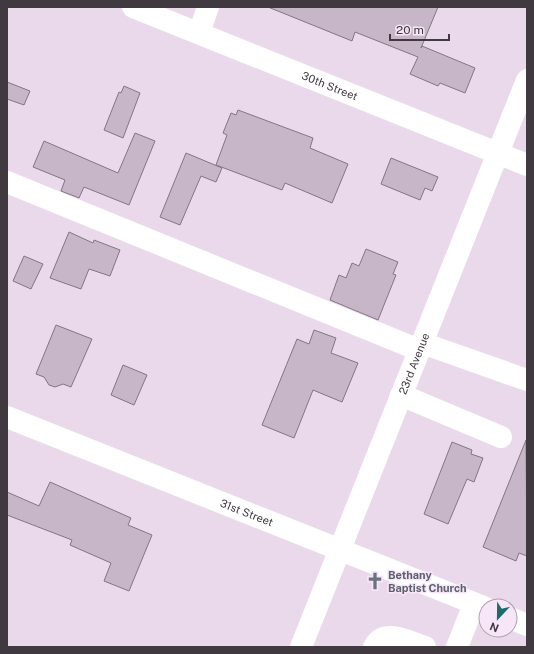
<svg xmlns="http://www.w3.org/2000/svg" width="534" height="654" font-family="'Public Sans',sans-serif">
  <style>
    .building { fill: #c6b6c7; stroke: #847584 }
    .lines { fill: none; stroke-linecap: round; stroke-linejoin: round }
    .minor { stroke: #fff; stroke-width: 22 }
    .labels { text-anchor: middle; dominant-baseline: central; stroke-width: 3; stroke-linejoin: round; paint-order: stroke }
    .street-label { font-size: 11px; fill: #403940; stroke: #f7e6f8 }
    .worship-label { font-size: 11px; font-weight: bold; fill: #5b616d; stroke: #f7e6f8; text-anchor: start }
  </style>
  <rect width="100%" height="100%" fill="#ead9ea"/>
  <path class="building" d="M 268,7 L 438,7 L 421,48 L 422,46 L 475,68 L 465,93 L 440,83 L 438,86 L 410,74 L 418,57 L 355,32 L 352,41 Z
    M 7,82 L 30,91 L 24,105 L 7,99 Z
    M 124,86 L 140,93 L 123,138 L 104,130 L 119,92 L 121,93 Z
    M 238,110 L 313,138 L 310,148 L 348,164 L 332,203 L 285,183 L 282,190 L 216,165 L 227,135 L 223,133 L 231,113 L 236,115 Z
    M 135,133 L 155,141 L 129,205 L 84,187 L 79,198 L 61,191 L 65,180 L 33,167 L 44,141 L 118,173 Z
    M 186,153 L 222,168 L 216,182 L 201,176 L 180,225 L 160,217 Z
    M 391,158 L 438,177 L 432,191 L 425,188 L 420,200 L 381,184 Z
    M 69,232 L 93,243 L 94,240 L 120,250 L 110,276 L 89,269 L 81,289 L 50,278 Z
    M 366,249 L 398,262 L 393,274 L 396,275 L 378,320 L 330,300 L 339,275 L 346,278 L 352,263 L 359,266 Z
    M 24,256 L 43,264 L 31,289 L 13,281 Z
    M 56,325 L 92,339 L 71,387 L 63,384 L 55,387 L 49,385 L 44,377 L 36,374 Z
    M 314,330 L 336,338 L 331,353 L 358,363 L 342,402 L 313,390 L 294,438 L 262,425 L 297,339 L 309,344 Z
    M 123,365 L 147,375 L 134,405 L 111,395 Z
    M 526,440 L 527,556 L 519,553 L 516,561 L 483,547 Z
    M 452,442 L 472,450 L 471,454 L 483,458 L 474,482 L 467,479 L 448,524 L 424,514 Z
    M 50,482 L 131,518 L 128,525 L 152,535 L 129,591 L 104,581 L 111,563 L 70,545 L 72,540 L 7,515 L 7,492 L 39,506 Z"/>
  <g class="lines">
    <g class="minor">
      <path id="s1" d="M 133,7 L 527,165"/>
      <path d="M 199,33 L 208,7"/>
      <path d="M 7,182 L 419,350"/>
      <path d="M 422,343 L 527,380"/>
      <path d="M 401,395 L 501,437"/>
      <path id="s2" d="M 7,417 L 486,608"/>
      <path d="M 510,618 L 527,625"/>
      <path id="s3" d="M 301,647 L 527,80"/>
      <path d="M 374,647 C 384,627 409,642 425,647"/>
      <path d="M 457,647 L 474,604"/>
    </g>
  </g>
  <defs>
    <g id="church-bare" transform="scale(1.38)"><path d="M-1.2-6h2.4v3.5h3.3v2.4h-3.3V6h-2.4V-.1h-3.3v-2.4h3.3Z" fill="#6b7280" stroke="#f7e6f8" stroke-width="2.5" paint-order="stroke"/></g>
  </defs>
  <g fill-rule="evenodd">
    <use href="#church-bare" x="375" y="581"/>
  </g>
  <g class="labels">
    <g class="street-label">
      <text stroke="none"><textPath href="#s1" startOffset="212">30th Street</textPath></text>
      <text stroke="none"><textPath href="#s3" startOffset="305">23rd Avenue</textPath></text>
      <text stroke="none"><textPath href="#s2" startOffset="258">31st Street</textPath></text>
    </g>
    <g class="worship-label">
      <text x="388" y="575">Bethany<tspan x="388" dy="13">Baptist Church</tspan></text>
    </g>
  </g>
  <rect width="534" height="654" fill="none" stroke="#403940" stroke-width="16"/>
  <g transform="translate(498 618) rotate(202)"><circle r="19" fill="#f7e6f8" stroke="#aea1ae"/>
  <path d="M0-3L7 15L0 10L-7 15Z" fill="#1e6b6d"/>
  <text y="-6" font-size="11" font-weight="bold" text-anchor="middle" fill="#403940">N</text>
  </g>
  <path d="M390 34v6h59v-6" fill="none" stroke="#403940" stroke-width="2"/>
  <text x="396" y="34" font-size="12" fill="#403940" stroke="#f7e6f8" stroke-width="3" paint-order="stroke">20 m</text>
</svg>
